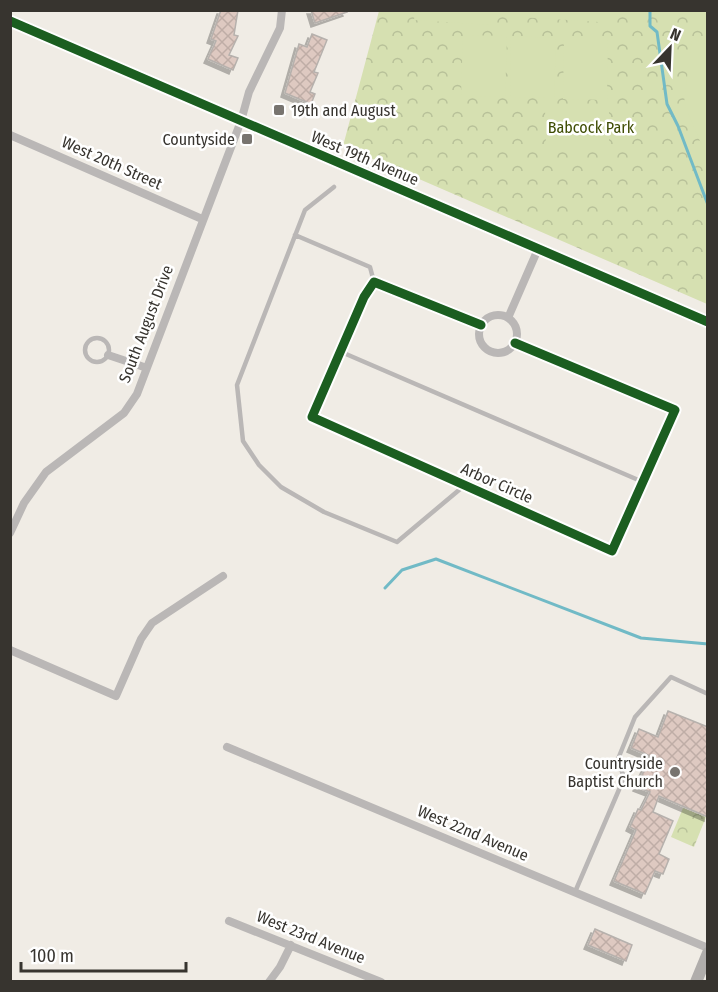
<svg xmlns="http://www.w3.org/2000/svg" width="718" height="992" font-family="'Fira Sans Condensed',sans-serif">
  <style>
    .forest { fill: url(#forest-crowns) }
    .pitch { fill: #d6e0b1 }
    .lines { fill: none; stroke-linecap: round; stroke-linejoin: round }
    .stream { stroke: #71bac6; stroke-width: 3 }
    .building { fill: url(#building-cross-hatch); stroke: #b6b1ad; stroke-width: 1.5; filter: url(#shadow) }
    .lane { stroke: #bab7b6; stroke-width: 4.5 }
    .street { stroke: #bab7b6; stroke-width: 8 }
    .secondary { stroke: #b0adab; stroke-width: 12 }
    .cycleway-casing { stroke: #fff; stroke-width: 13 }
    .cycleway { stroke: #1b5e20; stroke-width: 9 }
    .poi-dot { fill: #78746f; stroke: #fff; stroke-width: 2 }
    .labels { text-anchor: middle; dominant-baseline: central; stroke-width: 5; stroke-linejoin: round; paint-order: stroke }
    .poi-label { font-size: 16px; fill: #37342f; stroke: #fff; text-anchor: end }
    .park-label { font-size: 16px; fill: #3f4d04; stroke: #fff }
    .street-label { font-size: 16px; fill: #37342f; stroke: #fff }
  </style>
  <defs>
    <pattern id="forest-crowns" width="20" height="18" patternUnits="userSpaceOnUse" patternTransform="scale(1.5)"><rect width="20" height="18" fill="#d6e0b1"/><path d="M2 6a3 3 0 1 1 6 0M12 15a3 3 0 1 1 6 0" fill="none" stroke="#b8c199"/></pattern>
    <pattern id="building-cross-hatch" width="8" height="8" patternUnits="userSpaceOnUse" patternTransform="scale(1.5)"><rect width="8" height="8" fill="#dec9c1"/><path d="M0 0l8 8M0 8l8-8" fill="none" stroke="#bfada6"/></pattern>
    <filter id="shadow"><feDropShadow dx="-4" dy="4" stdDeviation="0" flood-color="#0004"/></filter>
  </defs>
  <rect width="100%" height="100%" fill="#f0ece5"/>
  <path class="forest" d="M 379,11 L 707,11 L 707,304 L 343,146 Z
    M 683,808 L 706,817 L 694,847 L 671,837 Z"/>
  <path class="pitch" d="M 415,11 L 491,11 L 490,25 L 414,20 Z
    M 503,11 L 600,11 L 599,22 L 503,16 Z
    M 463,35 L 507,36 L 505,97 L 461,96 Z
    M 511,36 L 556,38 L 554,98 L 510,97 Z
    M 692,38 L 707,45 L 707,158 L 684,103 Z
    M 564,39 L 608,39 L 607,100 L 563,99 Z
    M 545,108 L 609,108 L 609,151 L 546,151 Z"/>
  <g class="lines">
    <path class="stream" d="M 650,10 L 650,26 L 657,32 L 667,104 L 678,126 L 708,205
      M 385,588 L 402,570 L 436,559 L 641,638 L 708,644"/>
  </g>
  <path class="building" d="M 221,10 L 238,10 L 234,35 L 238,36 L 229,55 L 238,58 L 233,70 L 208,59 L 216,41 L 211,39 Z
    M 311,10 L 346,10 L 347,12 L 315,23 Z
    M 312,34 L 327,40 L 314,72 L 318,73 L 310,92 L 315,94 L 311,104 L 285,93 L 299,44 L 307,47 Z
    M 668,711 L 708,727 L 708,817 L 659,796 L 653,812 L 673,821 L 659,854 L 669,859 L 663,874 L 655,871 L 645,894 L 614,881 L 636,830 L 630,827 L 638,809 L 641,810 L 650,792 L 637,787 L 650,756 L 631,748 L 639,729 L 658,737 Z
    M 595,929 L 632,945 L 626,961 L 588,945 Z"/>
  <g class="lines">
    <path class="lane" d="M 334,187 L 305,210 L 237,385 L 243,441 L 259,465 L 281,487 L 324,512 L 397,542 L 465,485
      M 295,235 L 370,267 L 374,282
      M85 350a12 12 0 1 1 24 0a12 12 0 1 1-24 0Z
      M 339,351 L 643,482
      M 575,892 L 624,778 L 618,759 L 635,717 L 671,677 L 708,694"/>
    <path class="street" d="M 10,135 L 202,219
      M479 334a19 19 0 1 1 38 0a19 19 0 1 1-38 0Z
      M 508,318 L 538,249
      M 481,325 L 374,282 L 364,297 L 312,417 L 612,551 L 675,410 L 515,343
      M 108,355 L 147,368
      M 10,533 L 24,503 L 46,472 L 124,413 L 137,394 L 241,121 L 249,92 L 280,28 L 282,10
      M 10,650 L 116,696 L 141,639 L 152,623 L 223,576
      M 227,747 L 708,948
      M 229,921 L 381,982
      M 269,982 L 280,967 L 291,945"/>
    <path class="secondary" d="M 10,21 L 708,322
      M 696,982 L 708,953"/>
    <g class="cycleway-casing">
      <path id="cycleway" d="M 10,21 L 708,322
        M 481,325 L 374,282 L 364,297 L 312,417 L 612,551 L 675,410 L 515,343"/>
    </g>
    <use href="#cycleway" class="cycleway"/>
  </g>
  <g class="poi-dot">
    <rect x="273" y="104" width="12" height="12" rx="3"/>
    <rect x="241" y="133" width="12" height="12" rx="3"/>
    <circle cx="675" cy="772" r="6"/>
  </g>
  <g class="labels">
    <g class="poi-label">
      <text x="291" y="110" text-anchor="start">19th and August</text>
      <text x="235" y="139">Countyside</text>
      <text x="663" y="763">Countryside<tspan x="663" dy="18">Baptist Church</tspan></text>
    </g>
    <g class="park-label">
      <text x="591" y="127">Babcock Park</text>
    </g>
    <g class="street-label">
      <text transform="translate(365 158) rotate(23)">West 19th Avenue</text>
      <text transform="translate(112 163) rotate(24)">West 20th Street</text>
      <text transform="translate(146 324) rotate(-69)">South August Drive</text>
      <text transform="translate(497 483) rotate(24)">Arbor Circle</text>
      <text transform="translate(473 833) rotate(23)">West 22nd Avenue</text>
      <text transform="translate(311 937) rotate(22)">West 23rd Avenue</text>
    </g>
  </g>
  <rect width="718" height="992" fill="none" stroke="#37342f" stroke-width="24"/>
  <g transform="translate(670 48) rotate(23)" stroke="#ffffff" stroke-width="4.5" paint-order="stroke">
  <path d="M0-4.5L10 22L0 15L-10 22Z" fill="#37342f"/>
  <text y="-9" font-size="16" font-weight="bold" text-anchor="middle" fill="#37342f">N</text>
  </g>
  <path d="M21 962v9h165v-9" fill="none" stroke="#37342f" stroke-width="3"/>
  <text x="30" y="962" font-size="18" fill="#37342f" stroke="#ffffff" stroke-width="4.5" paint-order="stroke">100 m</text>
</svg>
